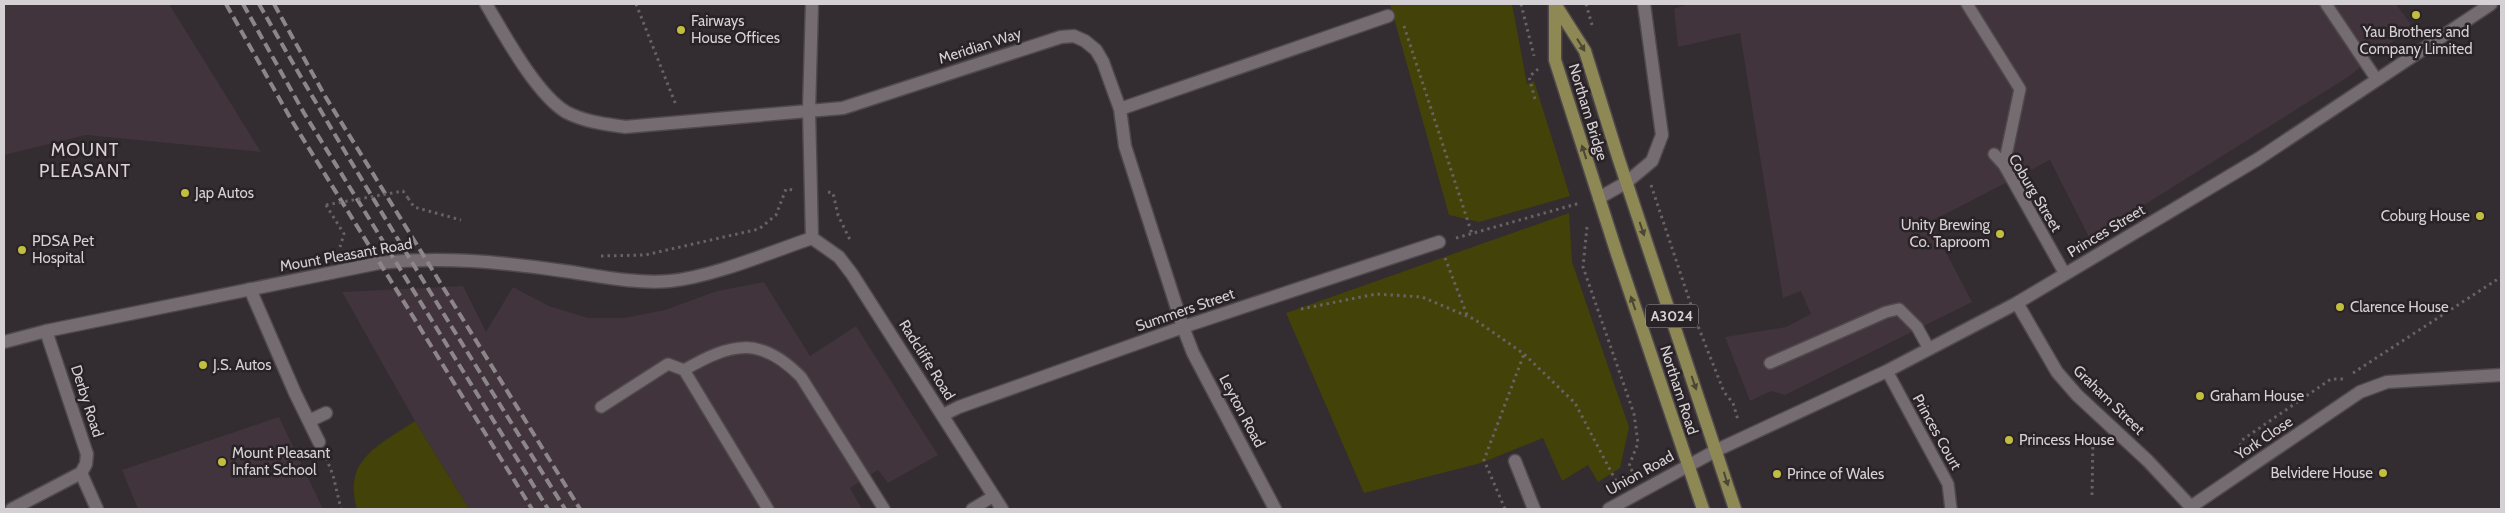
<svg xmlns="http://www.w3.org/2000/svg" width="2505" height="513" font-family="Cabin,sans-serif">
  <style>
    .built { fill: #41343c }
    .green { fill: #434208 }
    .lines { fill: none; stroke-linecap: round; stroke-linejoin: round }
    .service-casing { stroke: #4f494c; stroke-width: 14 }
    .minor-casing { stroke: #4f494c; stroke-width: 15 }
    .tertiary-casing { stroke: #4f494c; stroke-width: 15 }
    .primary-casing { stroke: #4f494c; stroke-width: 15 }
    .path { stroke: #686265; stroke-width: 3; stroke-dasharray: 2.5 4; stroke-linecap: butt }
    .service { stroke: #756c71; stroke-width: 11 }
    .minor { stroke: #756c71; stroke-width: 12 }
    .tertiary { stroke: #756c71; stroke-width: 12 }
    .primary { stroke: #8e8954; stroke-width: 12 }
    .rail { stroke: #8c8689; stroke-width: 4; stroke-dasharray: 10 5; stroke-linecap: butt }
    .path-bridge { stroke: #686265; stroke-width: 3; stroke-dasharray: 2.5 4; stroke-linecap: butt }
    .oneway { fill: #4c4636 }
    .poi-dot { fill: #c1be40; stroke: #292226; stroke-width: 2 }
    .labels { text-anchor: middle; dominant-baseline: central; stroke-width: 5; stroke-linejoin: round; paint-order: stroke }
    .shield { fill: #292226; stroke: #a19c9f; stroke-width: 1 }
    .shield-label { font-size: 14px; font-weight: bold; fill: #d5d0d3 }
    .poi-label { font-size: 15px; fill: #d5d0d3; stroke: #292226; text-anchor: start }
    .street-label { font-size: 15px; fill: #d5d0d3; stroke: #292226 }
    .quarter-label { font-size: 18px; letter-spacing: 1px; fill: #dad0d6; stroke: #292226 }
  </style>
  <rect width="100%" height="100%" fill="#332c30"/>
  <path class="built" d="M 4,4 L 169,4 L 261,152 L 86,135 L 4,155 Z
    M 1688,4 L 2396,4 L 2412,26 L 2348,77 L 2090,239 L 2050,160 L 1930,222 L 1972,302 L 1785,395 L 1771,391 L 1750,401 L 1725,337 L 1786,327 L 1811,314 L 1801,291 L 1783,298 L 1740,33 L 1678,47 L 1674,9 Z
    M 764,282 L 810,356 L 856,326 L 938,455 L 888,483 L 878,470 L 850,488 L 862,509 L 469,509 L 415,421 L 342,292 L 463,286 L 486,332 L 513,287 L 549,306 L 588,318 L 624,318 L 665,310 L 717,291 Z
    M 279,417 L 323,509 L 138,509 L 122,470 Z"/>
  <path class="green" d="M 1390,4 L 1512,4 L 1527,84 L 1534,81 L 1570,196 L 1479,222 L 1449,215 Z
    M 1569,213 L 1572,262 L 1629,427 L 1620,468 L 1598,482 L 1588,465 L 1562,481 L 1543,438 L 1481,463 L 1364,493 L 1286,313 Z
    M 415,421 L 469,509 L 357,509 C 342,459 380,445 415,421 Z"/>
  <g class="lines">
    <g class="service-casing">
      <path id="service" d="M 1967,4 L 2020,89 L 2004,165
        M 2326,4 L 2377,80
        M 1994,154 L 2004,165 L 2065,274
        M 1770,363 L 1886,312 L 1899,309 L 1917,327 L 1929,349
        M 684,370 L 768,509
        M 1887,371 L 1948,484 L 1951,509
        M 601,407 L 668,364 L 684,370 C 731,343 760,335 801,377 L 884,509
        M 972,509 L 994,496"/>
    </g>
    <g class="minor-casing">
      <path id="minor" d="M 486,4 C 504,34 536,94 566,112 C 585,122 605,124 625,127 L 843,108 L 1061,37 L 1074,36 L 1085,41 L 1096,50 L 1103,62 L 1120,109 L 1125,146 L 1183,327 L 1193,353 L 1275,509
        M 1120,109 L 1388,16
        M 1599,198 L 1627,182 L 1652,161 L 1662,135 L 1644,4
        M 812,238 L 809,110 L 812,4
        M 250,289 L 295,393 L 319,442
        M 2017,303 L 2057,372 L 2077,395 L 2148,461 L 2193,509
        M 46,331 L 87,454 L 86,464 L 81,473
        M 943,415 L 959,407 L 1183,327 L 1439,242
        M 309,421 L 326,413
        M 1515,461 L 1534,509
        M 81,473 L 97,509
        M 2192,506 L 2360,392 L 2387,382 L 2501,375
        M 12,509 L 81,473"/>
    </g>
    <g class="tertiary-casing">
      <path id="tertiary" d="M 4,342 L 46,331 L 379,263 C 442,256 502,262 564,271 C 599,276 635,284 670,281 C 712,277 771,252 812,238 L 839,257 L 852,274 L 1002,509
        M 1609,509 L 1717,450 L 1887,371 L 2017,303 L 2258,159 L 2491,4"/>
    </g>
    <g class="primary-casing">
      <path id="primary" d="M 1555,4 L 1585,51 L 1618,157 L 1735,509
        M 1555,4 L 1555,60 L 1617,254 L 1703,509"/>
    </g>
    <path class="path" d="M 636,4 L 676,105
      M 1521,4 L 1534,56
      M 1586,4 L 1592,25
      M 1404,26 L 1472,234
      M 1535,99 L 1529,77 L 1538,69
      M 1651,185 L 1698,326 L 1724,392 L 1733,403 L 1738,420
      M 828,192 L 833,193 L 838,215 L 850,240
      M 408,198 L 414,207 L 461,220
      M 326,205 L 344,234 L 340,247
      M 1587,227 L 1583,267 L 1634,414 L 1638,443 L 1629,466 L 1634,474
      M 1456,238 L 1580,203
      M 601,256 L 645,255 L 759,229 L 776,215 L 786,189 L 794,190
      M 1445,258 L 1467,315
      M 1301,309 L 1376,294 L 1422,297 L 1474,319 L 1524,354 L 1575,403 L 1617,483
      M 2353,373 L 2501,277
      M 2238,452 L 2242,440 L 2331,379 L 2343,379
      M 326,458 L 333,475 L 341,509
      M 2092,495 L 2093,435
      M 1505,509 L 1484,460 L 1524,354"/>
    <use href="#service" class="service"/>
    <use href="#minor" class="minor"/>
    <use href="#tertiary" class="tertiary"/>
    <use href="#primary" class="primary"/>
    <path class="rail" d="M 226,4 L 292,121 L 532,509
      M 243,4 L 304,113 L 548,509
      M 259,4 C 356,175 461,342 565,509
      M 274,4 L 325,96 L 580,509"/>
    <path class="path-bridge" d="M 326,205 L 403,191 L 408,198"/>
  </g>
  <defs><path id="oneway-solid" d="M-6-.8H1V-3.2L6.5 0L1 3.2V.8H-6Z" transform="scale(1.25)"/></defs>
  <g class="oneway">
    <use href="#oneway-solid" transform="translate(1581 45) rotate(58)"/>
    <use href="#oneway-solid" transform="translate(1584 152) rotate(-108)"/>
    <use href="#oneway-solid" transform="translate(1642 229) rotate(71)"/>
    <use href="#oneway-solid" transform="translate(1633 303) rotate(-109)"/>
    <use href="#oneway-solid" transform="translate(1694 383) rotate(71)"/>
    <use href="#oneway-solid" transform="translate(1726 479) rotate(73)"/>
  </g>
  <g class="poi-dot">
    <circle cx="2416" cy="15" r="5"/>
    <circle cx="681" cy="30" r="5"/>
    <circle cx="185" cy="193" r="5"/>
    <circle cx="2480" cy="216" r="5"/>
    <circle cx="2000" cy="234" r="5"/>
    <circle cx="22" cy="250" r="5"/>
    <circle cx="2340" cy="307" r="5"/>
    <circle cx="203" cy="365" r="5"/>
    <circle cx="2200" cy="396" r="5"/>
    <circle cx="2009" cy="440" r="5"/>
    <circle cx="222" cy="462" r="5"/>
    <circle cx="2383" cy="473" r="5"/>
    <circle cx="1777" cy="474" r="5"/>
  </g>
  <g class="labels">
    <rect class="shield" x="1646" y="304.5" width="52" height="23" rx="4"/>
    <g class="shield-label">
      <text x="1672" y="316">A3024</text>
    </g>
    <g class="poi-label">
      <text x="691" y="21">Fairways<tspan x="691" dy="17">House Offices</tspan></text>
      <text x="2416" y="32" text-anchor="middle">Yau Brothers and<tspan x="2416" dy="17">Company Limited</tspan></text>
      <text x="195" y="193">Jap Autos</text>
      <text x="2470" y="216" text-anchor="end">Coburg House</text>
      <text x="1990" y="225" text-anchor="end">Unity Brewing<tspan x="1990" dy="17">Co. Taproom</tspan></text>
      <text x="32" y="241">PDSA Pet<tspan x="32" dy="17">Hospital</tspan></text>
      <text x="2350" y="307">Clarence House</text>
      <text x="213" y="365">J.S. Autos</text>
      <text x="2210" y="396">Graham House</text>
      <text x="2019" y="440">Princess House</text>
      <text x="232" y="453">Mount Pleasant<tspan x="232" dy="17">Infant School</tspan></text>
      <text x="2373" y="473" text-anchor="end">Belvidere House</text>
      <text x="1787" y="474">Prince of Wales</text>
    </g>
    <g class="street-label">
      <text transform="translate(980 46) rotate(-18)">Meridian Way</text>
      <text transform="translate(1588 112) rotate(73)">Northam Bridge</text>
      <text transform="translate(2035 193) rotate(59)">Coburg Street</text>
      <text transform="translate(2106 231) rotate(-31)">Princes Street</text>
      <text transform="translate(346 255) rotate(-10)">Mount Pleasant Road</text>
      <text transform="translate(1185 310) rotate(-19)">Summers Street</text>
      <text transform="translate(927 360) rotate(58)">Radcliffe Road</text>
      <text transform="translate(1679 390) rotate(72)">Northam Road</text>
      <text transform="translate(2109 400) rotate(44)">Graham Street</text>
      <text transform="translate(87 401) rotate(72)">Derby Road</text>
      <text transform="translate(1242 411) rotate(62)">Leyton Road</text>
      <text transform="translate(1937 432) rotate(61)">Princes Court</text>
      <text transform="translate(2264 438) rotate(-34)">York Close</text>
      <text transform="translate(1640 473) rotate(-29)">Union Road</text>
    </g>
    <g class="quarter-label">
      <text x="85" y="150">MOUNT<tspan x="85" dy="21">PLEASANT</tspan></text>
    </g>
  </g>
  <rect width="2505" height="513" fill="none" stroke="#d5d0d3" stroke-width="10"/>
</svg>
